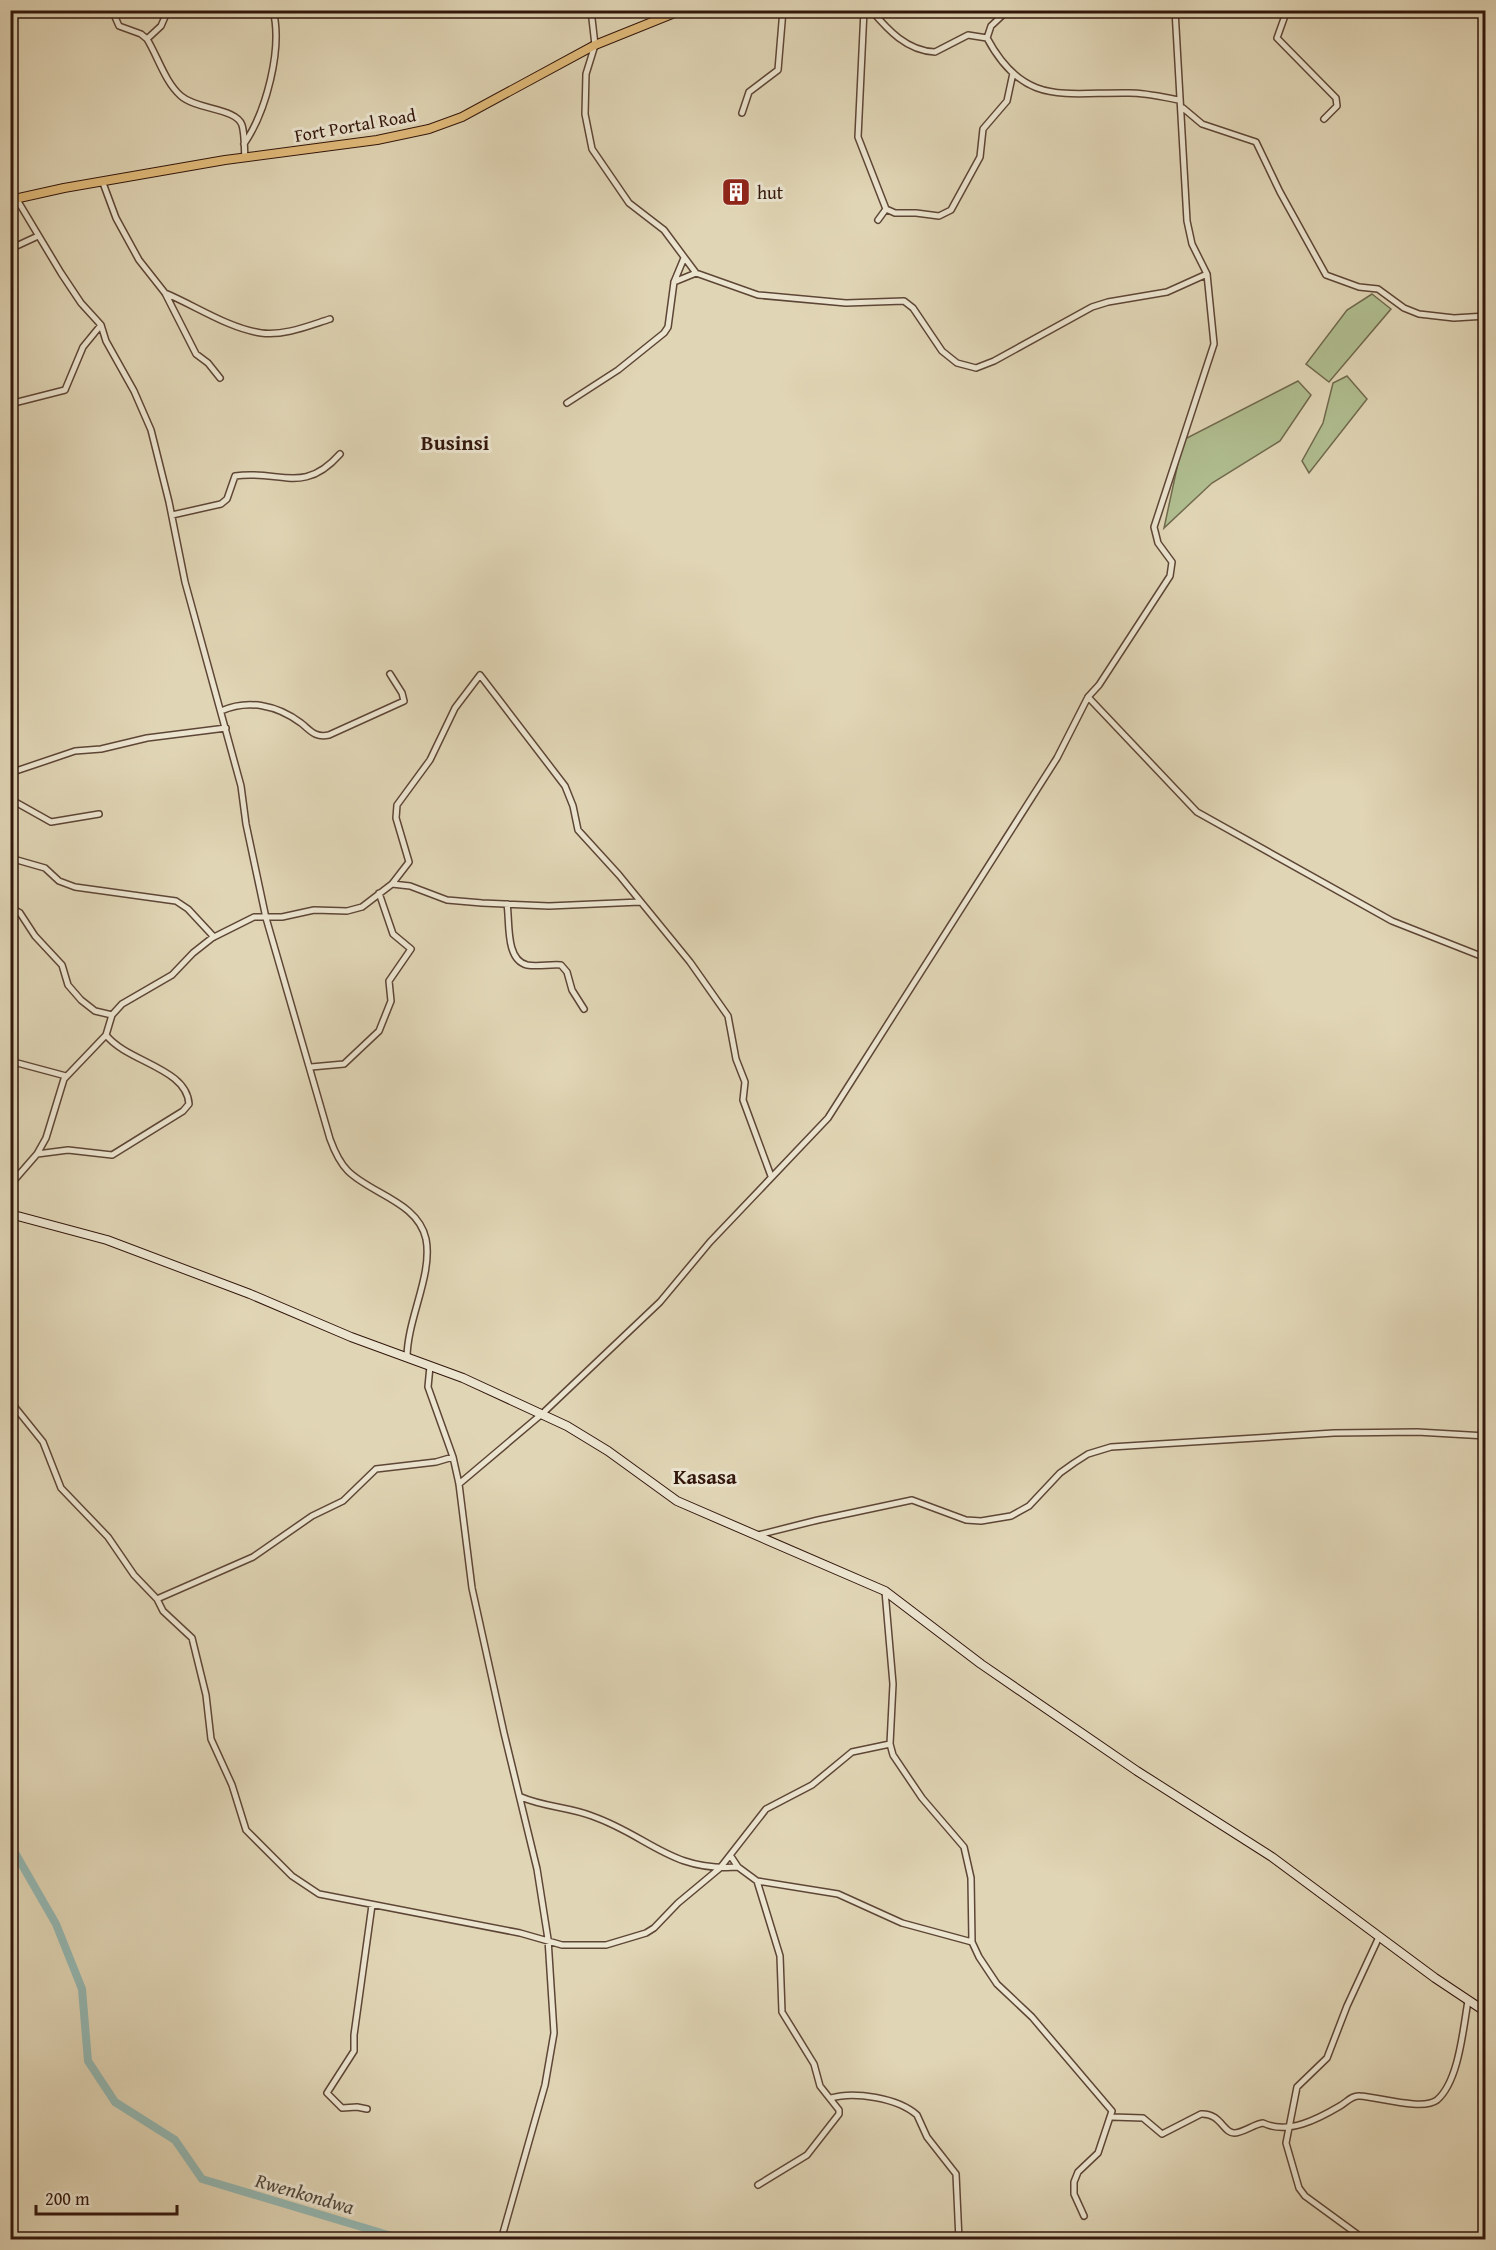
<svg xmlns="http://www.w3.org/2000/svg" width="1496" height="2250" font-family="'Gentium Book Plus',serif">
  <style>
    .green { fill: #b0be90; stroke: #716a4e; stroke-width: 1.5 }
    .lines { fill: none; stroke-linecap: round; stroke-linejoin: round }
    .river { stroke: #94b8b3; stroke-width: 8 }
    .street-casing { stroke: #5e4636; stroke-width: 8 }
    .secondary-casing { stroke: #32160c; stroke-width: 10 }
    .primary-casing { stroke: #32160c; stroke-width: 10 }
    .street { stroke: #ebe4cf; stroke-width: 5 }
    .secondary { stroke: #ebe4cf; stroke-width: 8 }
    .primary { stroke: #e0ba7a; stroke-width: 8 }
    .labels { text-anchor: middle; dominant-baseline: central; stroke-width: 6; stroke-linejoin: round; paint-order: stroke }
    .street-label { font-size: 18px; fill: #32160c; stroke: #ebe4cf }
    .poi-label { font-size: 18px; fill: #32160c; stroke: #ebe4cf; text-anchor: start }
    .water-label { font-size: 20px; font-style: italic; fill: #4f473e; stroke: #ebe4cf }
    .quarter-label { font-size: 21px; font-weight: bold; fill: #32160c; stroke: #ebe4cf }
  </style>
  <rect width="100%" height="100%" fill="#e0d5b5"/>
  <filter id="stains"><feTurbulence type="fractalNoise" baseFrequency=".00333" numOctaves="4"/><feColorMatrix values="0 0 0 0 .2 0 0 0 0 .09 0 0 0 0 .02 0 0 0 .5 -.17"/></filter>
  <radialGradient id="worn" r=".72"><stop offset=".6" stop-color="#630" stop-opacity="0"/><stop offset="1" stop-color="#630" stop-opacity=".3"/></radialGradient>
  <path class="green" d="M 1372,294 L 1391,309 L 1329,382 L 1306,364 L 1347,310 Z
    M 1347,376 L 1367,399 L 1309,473 L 1302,461 L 1323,423 L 1333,383 Z
    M 1298,381 L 1311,395 L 1280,441 L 1212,483 L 1164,528 L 1183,440 Z"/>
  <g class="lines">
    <path class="river" d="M 10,1844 L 56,1924 L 82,1989 L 88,2061 L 115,2102 L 175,2140 L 202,2179 L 405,2240"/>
    <g class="street-casing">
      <path id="street" d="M 112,10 L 119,26 L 141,34 L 147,39 C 158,57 165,82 181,96 C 197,110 236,108 242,125 C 245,135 244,147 245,158
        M 591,10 L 595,45 L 586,74 L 585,114 L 592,149 L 629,203 L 664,230 L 696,273 L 758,295 L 846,303 L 904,301 L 913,308 L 942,351 L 957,363 L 976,368 L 994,361 L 1092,307 L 1108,302 L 1167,292 L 1207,274
        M 864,10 L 858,137 L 886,209
        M 871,10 C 888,30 907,51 935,52 L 968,35 L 987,38 C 1024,107 1064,92 1129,93 C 1146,93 1163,97 1179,100
        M 1287,10 L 1277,38 L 1336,98 L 1337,106 L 1324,119
        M 1474,10 L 1486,14
        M 987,38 L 991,26 L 1008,10
        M 147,39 L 161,26 L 168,10
        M 1183,108 L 1202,124 L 1256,142 L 1280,192 L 1326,275 L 1359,287 L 1378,289 L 1404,308 L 1419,314 L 1454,318 L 1486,316
        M 742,113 L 749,92 L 778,70 L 783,10
        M 244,144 C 266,112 283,49 273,10
        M 103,183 L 116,218 L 139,260 L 165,293 L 196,354 L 208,363 L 220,378
        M 10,188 L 61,273 L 81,303 L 101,325 L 106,341 L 134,391 L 151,430 L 169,502 L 185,582 L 241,786 L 246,824 L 266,918 L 330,1139 C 334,1150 339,1162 348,1171 C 371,1194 418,1202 426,1239 C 433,1275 407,1319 407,1358
        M 878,220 L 886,209 L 895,213 L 916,213 L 939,216 L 951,210 L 980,157 L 983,129 L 1007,101 L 1013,73
        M 10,249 L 38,236
        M 674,282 L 696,273
        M 165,293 C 196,306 228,328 261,333 C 284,336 308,326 330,319
        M 567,403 L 618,370 L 664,333 L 668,327 L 674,282 L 684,258
        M 10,404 L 65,390 L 83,347 L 101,325
        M 172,515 L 221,504 L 227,499 L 235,476 C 279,469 303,496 340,454
        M 1088,697 L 1197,812 L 1392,921 L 1486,958
        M 221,711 C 248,699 277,705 301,723 C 311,731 315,738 329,735 L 404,701 L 402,693 L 390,674
        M 10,773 L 75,751 L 101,749 L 147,738 L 226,728
        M 10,799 L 51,822 L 99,814
        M 10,858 L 45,868 L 59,881 L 75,887 L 176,901 L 188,909 L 214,937
        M 392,884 L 410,886 L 447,900 L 482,903 L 549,906 L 640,902
        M 507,904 C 510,921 505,960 527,965 C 538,967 550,964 561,965 L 567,972 L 572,990 L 584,1009
        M 10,907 L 20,913 L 35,936 L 62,965 L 68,985 L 81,1000 L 95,1011 L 112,1015
        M 10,1061 L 66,1076
        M 311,1067 L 344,1064 L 379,1031 L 391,1001 L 389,981 L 411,949 L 393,934 L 379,893
        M 37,1154 L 68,1150 L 112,1155 L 183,1111 L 189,1104 C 187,1068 127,1062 106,1035
        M 10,1185 L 37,1154 L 46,1138 L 64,1079 L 106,1035 L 112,1015 L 122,1004 L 172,975 L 193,953 L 212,938 L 254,917 L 282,917 L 314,910 L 347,911 L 362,907 L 392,884 L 409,862 L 396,818 L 397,805 L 430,760 L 455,708 L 480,675 L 565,786 L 573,806 L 578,830 L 619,875 L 690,962 L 728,1016 L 736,1059 L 745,1082 L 743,1100 L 771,1176
        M 430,1366 L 428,1387 L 453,1457 L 459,1484 L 472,1588 L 504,1733 L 537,1869 L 548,1939 L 554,2033 L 545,2085 L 501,2240
        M 10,1401 L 43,1442 L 61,1488 L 108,1537 L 134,1575 L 157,1599 L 163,1611 L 192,1638 L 206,1695 L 211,1739 L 232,1785 L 246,1830 L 292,1876 L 319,1894 L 520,1933 L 562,1945 L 606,1945 L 646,1933 L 654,1928 L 678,1903 L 720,1868 L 766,1809 L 812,1785 L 852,1752 L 890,1744
        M 459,1484 L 543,1413 L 660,1302 L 710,1242 L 828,1118 L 1057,758 L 1088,697 L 1099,685 L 1170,576 L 1172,562 L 1158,543 L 1154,527 L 1214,344 L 1207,274 L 1192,244 L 1187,221 L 1175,10
        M 758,1535 L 818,1520 L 912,1500 L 966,1520 L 981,1521 L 1011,1516 L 1029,1506 L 1060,1473 L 1074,1463 L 1088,1454 L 1111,1447 L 1334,1433 L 1417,1432 L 1486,1436
        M 885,1591 L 893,1684 L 890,1744 L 893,1755 L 922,1798 L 964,1847 L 971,1878 L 972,1942 L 979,1957 L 997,1984 L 1032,2017 L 1112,2111 L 1098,2153 L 1078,2172 L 1074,2182 L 1074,2194 L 1084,2216
        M 157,1599 L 253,1557 L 312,1516 L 343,1501 L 376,1469 L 436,1462 L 453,1457
        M 521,1797 C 544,1807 569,1807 592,1816 C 649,1836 671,1872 738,1867
        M 730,1855 L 738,1867 L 757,1881 L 838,1894 L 902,1923 L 972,1942
        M 757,1881 L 780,1956 L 782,2012 L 814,2064 L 820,2086 L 839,2110 L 839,2114 L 807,2155 L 758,2185
        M 831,2098 C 854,2091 898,2098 917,2115 L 927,2137 L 956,2174 L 959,2240
        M 367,2109 L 357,2107 L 342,2108 L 327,2093 L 354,2051 L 354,2035 L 372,1905
        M 1112,2117 L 1143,2118 L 1162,2134 L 1201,2114 C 1221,2113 1223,2133 1234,2133 C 1243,2133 1254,2124 1263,2123 C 1288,2135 1318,2119 1340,2106 C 1347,2102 1352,2095 1360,2096 C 1378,2097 1423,2111 1437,2100 C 1459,2081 1463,2029 1468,2001
        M 1357,2234 L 1305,2196 L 1299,2188 L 1286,2143 L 1297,2087 L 1327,2058 L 1347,2006 L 1379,1937"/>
    </g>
    <g class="secondary-casing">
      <path id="secondary" d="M 10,1214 L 107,1240 L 250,1294 L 351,1337 L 463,1378 L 567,1426 L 608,1451 L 677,1501 L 885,1591 L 981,1664 L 1137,1771 L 1272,1857 L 1435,1978 L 1486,2012"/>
    </g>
    <g class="primary-casing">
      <path id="primary" d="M 10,200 L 64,188 L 225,160 L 377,140 L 429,129 L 462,117 L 595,45 L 682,10"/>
    </g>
    <use href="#street" class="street"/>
    <use href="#secondary" class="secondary"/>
    <use href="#primary" class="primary"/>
  </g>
  <defs>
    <g id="building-square" transform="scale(1.5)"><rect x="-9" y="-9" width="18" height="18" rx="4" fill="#8f2418" stroke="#ebe4cf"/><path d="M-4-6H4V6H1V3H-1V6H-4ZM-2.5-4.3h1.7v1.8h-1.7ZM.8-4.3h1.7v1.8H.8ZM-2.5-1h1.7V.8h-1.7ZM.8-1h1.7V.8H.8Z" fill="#fff"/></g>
  </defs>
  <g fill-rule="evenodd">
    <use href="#building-square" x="736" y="192"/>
  </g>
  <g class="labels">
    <g class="street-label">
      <text transform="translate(355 125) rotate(-10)">Fort Portal Road</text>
    </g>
    <g class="poi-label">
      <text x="757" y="192">hut</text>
    </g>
    <g class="water-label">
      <text transform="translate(305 2193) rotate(16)">Rwenkondwa</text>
    </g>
    <g class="quarter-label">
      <text x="455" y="442">Businsi</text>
      <text x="705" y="1476">Kasasa</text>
    </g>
  </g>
  <rect width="1496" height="2250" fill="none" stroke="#e0d5b5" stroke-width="36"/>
  <rect x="12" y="12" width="1472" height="2226" fill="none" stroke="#32160c" stroke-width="3"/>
  <rect x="18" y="18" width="1460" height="2214" fill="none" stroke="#32160c" stroke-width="1.5"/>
  <path d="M36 2205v9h141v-9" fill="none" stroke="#32160c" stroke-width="3"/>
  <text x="45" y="2205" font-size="18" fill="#32160c" stroke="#ebe4cf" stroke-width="4.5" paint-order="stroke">200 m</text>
  <rect width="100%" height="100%" filter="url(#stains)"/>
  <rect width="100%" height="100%" fill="url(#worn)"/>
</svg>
